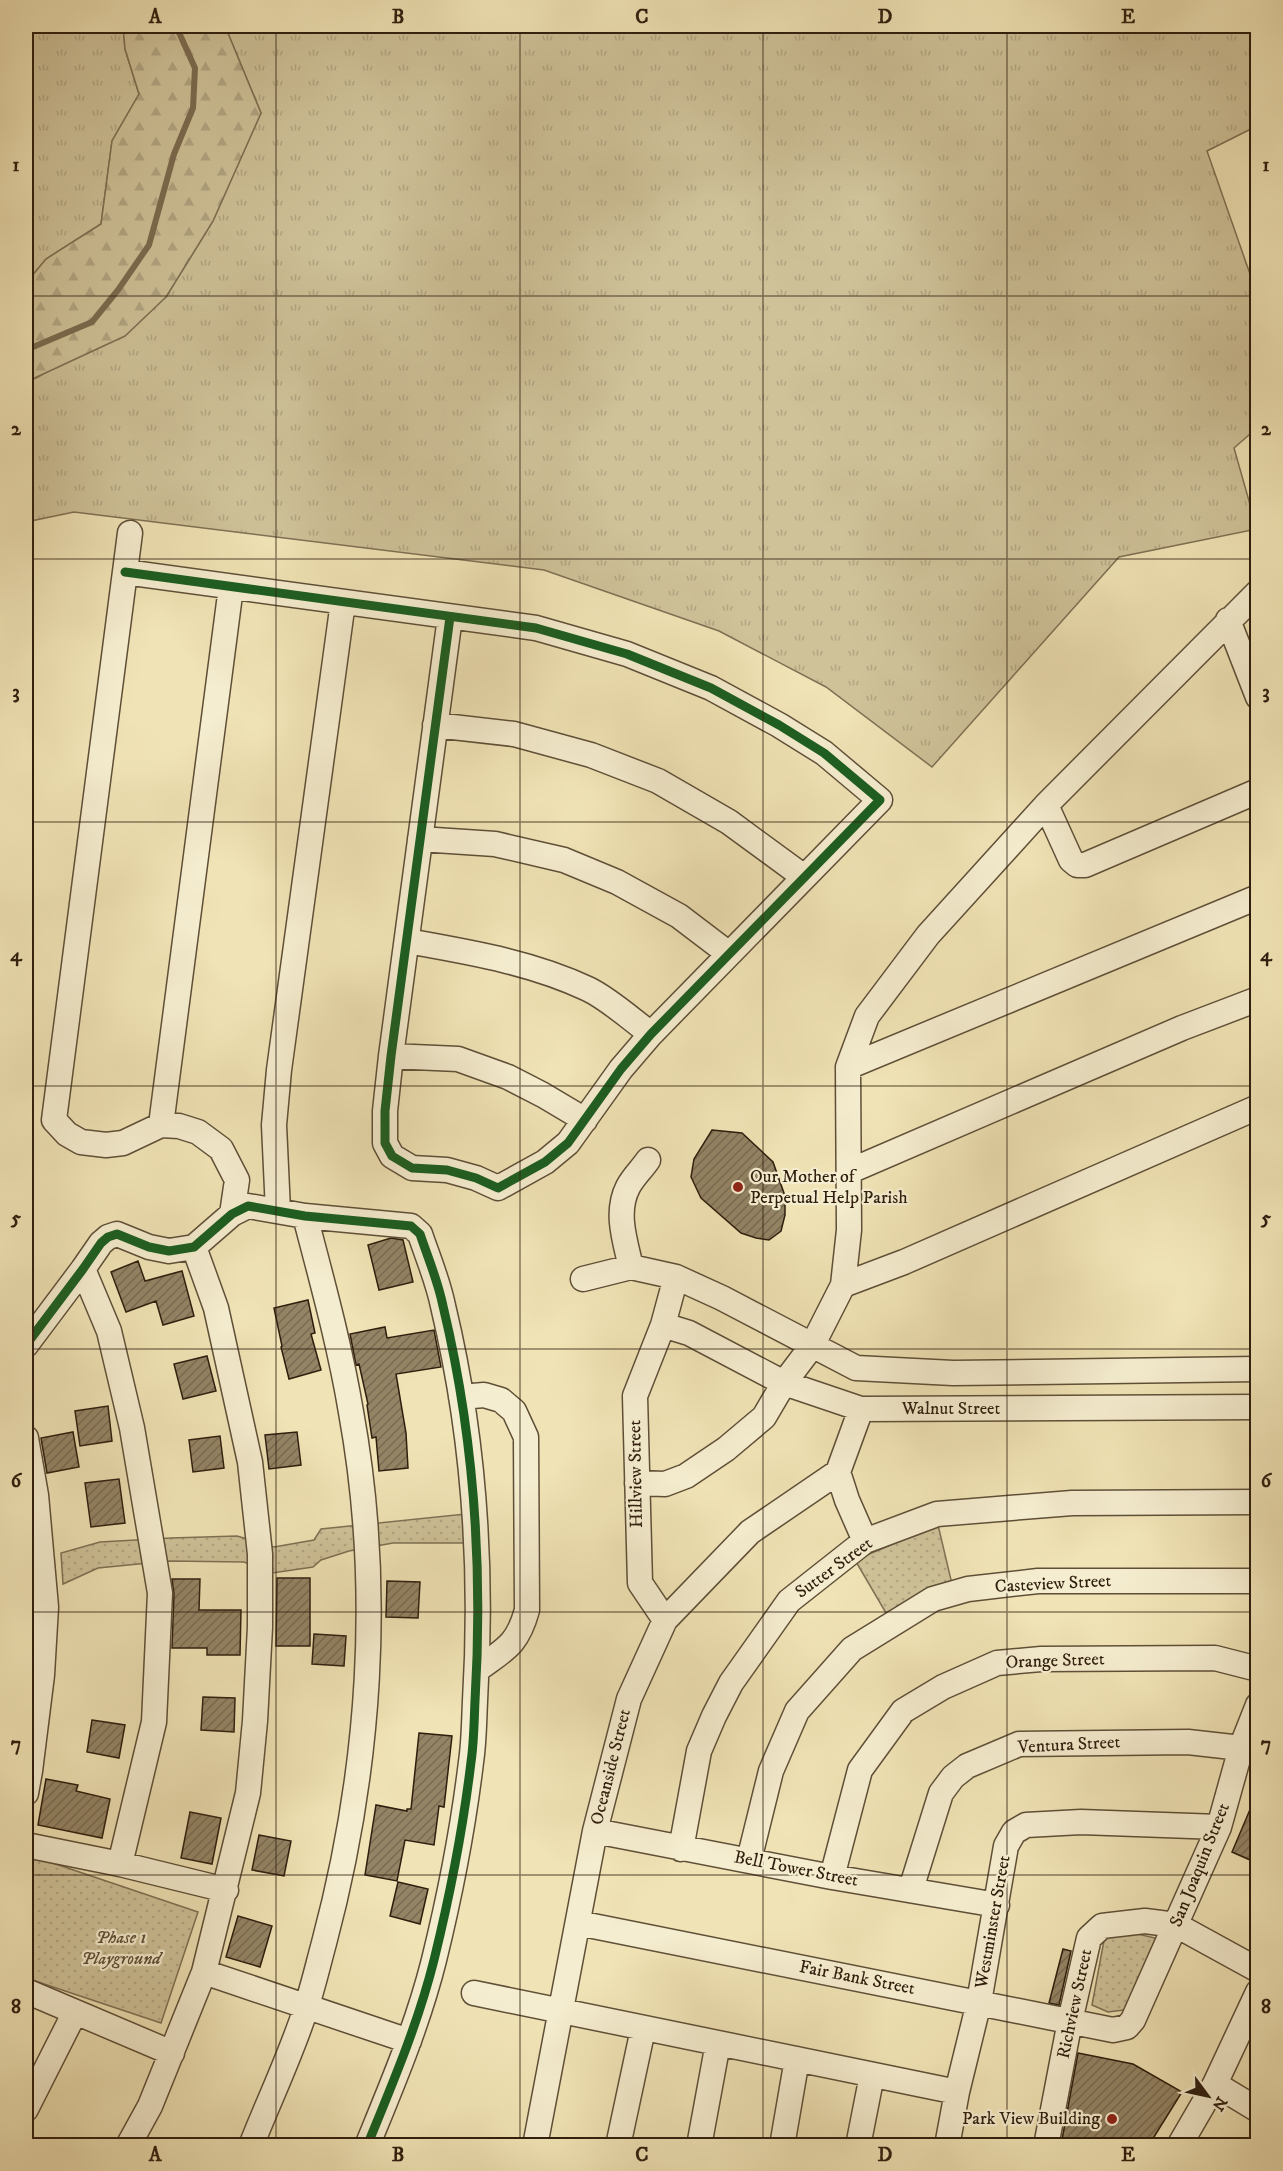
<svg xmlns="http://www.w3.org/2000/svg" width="1283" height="2171" font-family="'IM FELL DW Pica',serif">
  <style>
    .grass { fill: url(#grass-tufts); stroke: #7f7054; stroke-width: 1.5 }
    .forest { fill: url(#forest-firs); stroke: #7f7054; stroke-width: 1.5 }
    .park { fill: url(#park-dots); stroke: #7f7054; stroke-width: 1.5 }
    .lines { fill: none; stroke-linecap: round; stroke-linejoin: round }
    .stream { stroke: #7b6c50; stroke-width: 6 }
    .building { fill: url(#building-hatch); stroke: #2f1e0e; stroke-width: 1.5 }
    .minor-casing { stroke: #5f4f38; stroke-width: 27 }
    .minor { stroke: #f5edcf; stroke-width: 24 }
    .cycleway-casing { stroke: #f5edcf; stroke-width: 13 }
    .cycleway { stroke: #1b5e20; stroke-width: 9 }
    .grid { fill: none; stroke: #2f1e0e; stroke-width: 1.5; stroke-opacity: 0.55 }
    .poi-dot { fill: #8f2418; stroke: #f5edcf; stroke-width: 2 }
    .labels { text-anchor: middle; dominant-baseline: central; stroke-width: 4.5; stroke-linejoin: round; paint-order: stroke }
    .poi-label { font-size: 18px; fill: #2f1e0e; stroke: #f5edcf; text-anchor: start }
    .street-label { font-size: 18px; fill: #2f1e0e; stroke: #f5edcf }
    .park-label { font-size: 18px; font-style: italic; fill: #5f4f38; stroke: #f5edcf }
    .neatline { fill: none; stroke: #2f1e0e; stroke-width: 2 }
    .grid-label { font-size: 20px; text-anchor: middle; font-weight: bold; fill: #2f1e0e }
  </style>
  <defs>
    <pattern id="grass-tufts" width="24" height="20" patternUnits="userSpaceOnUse" patternTransform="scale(1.5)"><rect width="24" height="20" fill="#cfc299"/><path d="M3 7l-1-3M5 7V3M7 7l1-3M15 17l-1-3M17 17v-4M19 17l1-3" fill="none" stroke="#b2a683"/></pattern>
    <pattern id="forest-firs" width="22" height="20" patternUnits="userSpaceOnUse" patternTransform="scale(1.5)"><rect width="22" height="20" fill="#cfc299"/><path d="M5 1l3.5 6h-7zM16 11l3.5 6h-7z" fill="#b2a683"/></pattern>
    <pattern id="park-dots" width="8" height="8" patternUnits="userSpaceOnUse" patternTransform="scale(1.5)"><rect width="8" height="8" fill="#cfc299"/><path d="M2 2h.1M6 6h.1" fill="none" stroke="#b2a683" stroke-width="1.8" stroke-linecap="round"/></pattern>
    <pattern id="building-hatch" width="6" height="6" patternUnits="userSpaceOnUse" patternTransform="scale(1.5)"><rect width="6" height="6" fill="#938465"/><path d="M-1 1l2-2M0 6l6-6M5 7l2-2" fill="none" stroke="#786b52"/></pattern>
  </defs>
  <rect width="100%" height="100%" fill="#f0e3b5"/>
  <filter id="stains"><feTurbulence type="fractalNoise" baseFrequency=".00333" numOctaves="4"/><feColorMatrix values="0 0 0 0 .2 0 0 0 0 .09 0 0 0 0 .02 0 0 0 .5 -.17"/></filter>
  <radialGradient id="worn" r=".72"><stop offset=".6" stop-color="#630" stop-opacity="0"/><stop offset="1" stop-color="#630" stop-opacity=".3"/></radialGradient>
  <path class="grass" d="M 26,26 L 123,26 L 125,49 L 139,94 L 112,141 L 101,224 L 46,259 L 26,283 Z
    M 225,26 L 1257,26 L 1257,126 L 1207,151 L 1257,294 L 1257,428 L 1234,448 L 1257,529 L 1119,557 L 932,767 L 826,687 L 719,631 L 544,570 L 74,512 L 26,522 L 26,382 L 38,377 L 166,297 L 213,221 L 261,113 Z"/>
  <path class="forest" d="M 123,26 L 225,26 L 261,113 L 213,221 L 166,297 L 125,336 L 26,382 L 26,283 L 46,259 L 101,224 L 112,141 L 139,94 L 125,49 Z"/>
  <path class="park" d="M 465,1514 L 465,1543 L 393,1543 L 349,1551 L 321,1560 L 313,1567 L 272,1573 L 244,1562 L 169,1561 L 98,1568 L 63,1584 L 61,1553 L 100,1542 L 171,1538 L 237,1536 L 274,1547 L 314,1540 L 321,1529 Z
    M 938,1525 L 952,1584 L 886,1613 L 855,1560 Z
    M 26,1854 L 198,1912 L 161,2023 L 26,1978 Z
    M 1125,1931 L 1159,1939 L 1124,2010 L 1108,2012 L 1092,2005 L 1105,1935 Z"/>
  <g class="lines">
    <path class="stream" d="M 26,350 L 92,322 L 118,290 L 149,245 L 174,154 L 193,108 L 195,68 L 176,26"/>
  </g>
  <path class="building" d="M 712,1130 L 742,1133 L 773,1162 L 785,1196 L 785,1215 L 781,1231 L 769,1240 L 756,1238 L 741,1233 L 701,1198 L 691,1177 L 694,1159 Z
    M 391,1238 L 403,1240 L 413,1282 L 379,1290 L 368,1245 Z
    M 138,1261 L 145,1281 L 182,1271 L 194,1316 L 163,1325 L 156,1301 L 126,1312 L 111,1272 Z
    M 308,1300 L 315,1333 L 311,1334 L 321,1370 L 289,1379 L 281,1347 L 282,1346 L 274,1308 Z
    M 385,1327 L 387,1338 L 434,1330 L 441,1367 L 396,1374 L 406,1433 L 408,1468 L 379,1471 L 376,1437 L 372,1438 L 367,1405 L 368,1404 L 359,1364 L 356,1365 L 350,1334 Z
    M 207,1356 L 216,1391 L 183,1399 L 174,1364 Z
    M 108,1406 L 112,1441 L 80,1446 L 75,1411 Z
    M 73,1432 L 79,1467 L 47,1473 L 41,1438 Z
    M 297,1432 L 301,1465 L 269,1469 L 265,1435 Z
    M 220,1436 L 224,1468 L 193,1472 L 189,1440 Z
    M 119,1479 L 125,1523 L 91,1527 L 85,1483 Z
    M 277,1578 L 310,1578 L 310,1646 L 276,1646 Z
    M 172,1579 L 200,1579 L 199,1610 L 241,1610 L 240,1655 L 207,1655 L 207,1648 L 172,1648 L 174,1594 Z
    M 387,1581 L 420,1582 L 418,1618 L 386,1617 Z
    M 314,1634 L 346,1636 L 344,1666 L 312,1664 Z
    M 203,1697 L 235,1698 L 234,1732 L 201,1730 Z
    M 92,1720 L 125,1725 L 119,1758 L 87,1752 Z
    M 419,1733 L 452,1736 L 444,1807 L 439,1806 L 434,1845 L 405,1840 L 397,1881 L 365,1875 L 376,1805 L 407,1811 L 407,1809 L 411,1809 Z
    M 46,1779 L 78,1785 L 76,1791 L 110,1799 L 102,1838 L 38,1825 Z
    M 1257,1793 L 1257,1863 L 1232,1852 Z
    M 190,1812 L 221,1818 L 212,1864 L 181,1858 Z
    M 259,1835 L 291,1841 L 284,1876 L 252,1870 Z
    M 398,1882 L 428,1889 L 420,1924 L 390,1916 Z
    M 238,1916 L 272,1926 L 260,1967 L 226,1957 Z
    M 1063,1949 L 1071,1951 L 1059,2005 L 1049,2003 Z
    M 1078,2053 L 1133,2064 L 1182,2092 L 1149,2145 L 1061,2145 Z"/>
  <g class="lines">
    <g class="minor-casing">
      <path id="minor" d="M 130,533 L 54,1120 L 67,1134 L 81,1142 L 106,1145 L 123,1143 L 161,1125 L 179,1126 L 198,1132 L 221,1149 L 237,1180 L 232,1214
        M 125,572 L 536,628 L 627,654 L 711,688 L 779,725 L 824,753 L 880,800 L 651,1034 L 621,1069 L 568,1143 L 545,1162 L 498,1188 L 476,1178 L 447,1170 L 412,1168 L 392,1156 L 385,1143 L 385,1111 L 391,1056 L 450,617
        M 1228,620 L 1258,697
        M 435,725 L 514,734 L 591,755 L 658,781 L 729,822 L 804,877
        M 1046,805 L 1071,860 L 1077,865 L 1085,865 L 1258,791
        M 420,839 L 495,844 L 564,860 L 617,882 L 679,916 L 729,954
        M 407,941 C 468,952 531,962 588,989 C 609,999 632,1020 651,1034
        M 391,1056 L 458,1059 L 508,1077 L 543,1095 L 585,1120
        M 848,1067 L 1258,897
        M 161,1125 L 231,587
        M 850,1171 L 1182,1028 L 1258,999
        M 278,1211 L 274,1125 L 279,1070 L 343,602
        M 631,1267 C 625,1241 615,1212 628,1187 C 633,1177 642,1169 648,1160
        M 83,1269 L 109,1331 L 132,1428 L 160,1593 L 154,1722 L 120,1864
        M 583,1279 L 631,1267 L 676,1277 L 722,1298 L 856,1368 L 953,1373 L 1258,1369
        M 843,1285 L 904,1262 L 1258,1107
        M 663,1325 L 689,1333 L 784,1383 L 861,1409 L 1258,1407
        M 26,1345 L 83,1269 L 101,1243 L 108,1237 L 117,1234 L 149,1247 L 169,1251 L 194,1247 L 232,1214 L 248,1206 L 305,1216 L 411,1226 L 420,1234 C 428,1258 438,1281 443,1306 C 474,1435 483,1569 475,1701 C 474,1722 474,1742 471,1762 C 463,1829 450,1895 434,1960 C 418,2024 392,2085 367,2146
        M 461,1397 L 484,1395 L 501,1400 L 514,1411 L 526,1437 L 527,1610 C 517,1646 505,1649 477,1670
        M 861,1409 L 838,1472 L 847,1500 L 865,1541
        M 26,1438 L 36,1495 L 46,1607 L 42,1675 L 30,1771 L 26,1793
        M 637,1483 L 665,1484 L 686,1476 L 726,1449 L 764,1417 L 784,1383 L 812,1346 L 843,1285 L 849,1230 L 848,1067 L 867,1016 L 928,935 L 1046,805 L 1258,592
        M 665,1620 L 640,1583 L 635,1396 L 663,1325 L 676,1277
        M 595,1831 L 832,1877 L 997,1905
        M 26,1845 L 120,1864 L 226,1890
        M 681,1849 L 699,1751 L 714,1716 L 731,1683 L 789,1601 L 865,1541 L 937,1514 L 1072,1503 L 1258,1502
        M 749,1860 L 771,1771 L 797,1711 L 852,1649 L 933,1599 L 968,1589 L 1038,1581 L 1258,1581
        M 832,1877 L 860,1770 L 903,1711 L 943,1687 L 997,1663 L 1041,1659 L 1215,1658 L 1258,1669
        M 911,1889 L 941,1793 L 953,1777 L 967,1766 L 1019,1744 L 1188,1742 L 1241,1748
        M 578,1923 L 1113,2030 L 1127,2027 L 1133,2020 L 1219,1827 L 1241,1748 L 1258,1705
        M 204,1972 L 409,2041
        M 26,1991 L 172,2053
        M 474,1993 L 957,2092
        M 1215,2084 L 1258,2110
        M 26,2109 L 75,2012
        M 128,2146 L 150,2106 L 204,1972 L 248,1793 L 255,1721 L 260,1627 L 260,1554 L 250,1462 L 216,1308 L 194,1247
        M 251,2146 C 269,2100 291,2055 306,2008 C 313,1987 318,1965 324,1943 C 370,1771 383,1588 351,1412 C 340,1346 322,1281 305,1216
        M 535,2146 L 595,1831 L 629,1699 L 665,1620 L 750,1532 L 838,1472
        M 618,2146 L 643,2029
        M 699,2146 L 718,2043
        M 782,2146 L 797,2059
        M 858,2146 L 872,2075
        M 947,2146 L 957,2092 L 979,2002 L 1006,1846 L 1014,1832 L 1026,1825 L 1081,1822 L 1219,1827
        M 1046,2146 L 1070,2021 L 1089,1938 L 1102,1926 L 1145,1921 L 1176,1925 L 1258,1970
        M 1179,2146 L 1215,2084 L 1258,1992"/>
    </g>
    <use href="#minor" class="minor"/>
    <g class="cycleway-casing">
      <path id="cycleway" d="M 125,572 L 536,628 L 627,654 L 711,688 L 779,725 L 824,753 L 880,800 L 651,1034 L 621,1069 L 568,1143 L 545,1162 L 498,1188 L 476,1178 L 447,1170 L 412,1168 L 392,1156 L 385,1143 L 385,1111 L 391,1056 L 450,617
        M 26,1345 L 83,1269 L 101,1243 L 108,1237 L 117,1234 L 149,1247 L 169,1251 L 194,1247 L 232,1214 L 248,1206 L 305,1216 L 411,1226 L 420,1234 C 428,1258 438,1281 443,1306 C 474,1435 483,1569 475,1701 C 474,1722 474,1742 471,1762 C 463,1829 450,1895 434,1960 C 418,2024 392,2085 367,2146"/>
    </g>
    <use href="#cycleway" class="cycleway"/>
  </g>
  <path class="grid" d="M 276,26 L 276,2146M 520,26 L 520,2146M 763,26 L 763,2146M 1007,26 L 1007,2146M 26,296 L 1258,296M 26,559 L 1258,559M 26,822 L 1258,822M 26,1086 L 1258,1086M 26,1349 L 1258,1349M 26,1612 L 1258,1612M 26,1875 L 1258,1875"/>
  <g class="poi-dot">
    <circle cx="738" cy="1187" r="6"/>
    <circle cx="1112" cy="2119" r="6"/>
  </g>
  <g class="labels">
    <g class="poi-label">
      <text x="750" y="1177">Our Mother of<tspan x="750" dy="21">Perpetual Help Parish</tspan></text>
      <text x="1100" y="2119" text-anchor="end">Park View Building</text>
    </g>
    <g class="street-label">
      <text x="951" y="1409">Walnut Street</text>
      <text transform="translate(636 1474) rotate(-91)">Hillview Street</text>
      <text transform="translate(834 1568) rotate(-36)">Sutter Street</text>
      <text transform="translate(1053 1584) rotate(-3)">Casteview Street</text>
      <text transform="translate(1055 1661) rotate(-2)">Orange Street</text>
      <text transform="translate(1069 1745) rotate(-3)">Ventura Street</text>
      <text transform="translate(611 1767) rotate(-76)">Oceanside Street</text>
      <text transform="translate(1200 1865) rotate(-68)">San Joaquin Street</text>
      <text transform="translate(796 1869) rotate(11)">Bell Tower Street</text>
      <text transform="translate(993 1922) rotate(-80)">Westminster Street</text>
      <text transform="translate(857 1978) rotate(11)">Fair Bank Street</text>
      <text transform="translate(1075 2004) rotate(-78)">Richview Street</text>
    </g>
    <g class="park-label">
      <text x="121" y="1938">Phase 1<tspan x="121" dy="21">Playground</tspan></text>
    </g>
  </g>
  <rect width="1283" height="2171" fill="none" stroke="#f0e3b5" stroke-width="66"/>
  <g transform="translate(1208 2096) rotate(123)" stroke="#f5edcf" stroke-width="4.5" paint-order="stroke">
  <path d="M0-4.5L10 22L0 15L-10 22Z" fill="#2f1e0e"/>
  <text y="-9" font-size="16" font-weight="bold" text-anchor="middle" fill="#2f1e0e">N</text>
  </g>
  <rect x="33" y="33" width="1217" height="2105" class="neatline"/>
  <g class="grid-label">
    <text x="155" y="23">A</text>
    <text x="398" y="23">B</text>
    <text x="642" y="23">C</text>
    <text x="885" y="23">D</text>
    <text x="1128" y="23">E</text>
    <text x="16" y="171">1</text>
    <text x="1266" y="171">1</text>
    <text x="16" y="435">2</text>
    <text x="1266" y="435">2</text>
    <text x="16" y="698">3</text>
    <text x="1266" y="698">3</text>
    <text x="16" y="961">4</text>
    <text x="1266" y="961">4</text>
    <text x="16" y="1224">5</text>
    <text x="1266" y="1224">5</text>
    <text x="16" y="1487">6</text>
    <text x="1266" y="1487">6</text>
    <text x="16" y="1750">7</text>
    <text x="1266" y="1750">7</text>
    <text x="16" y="2013">8</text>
    <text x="1266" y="2013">8</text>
    <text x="155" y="2161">A</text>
    <text x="398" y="2161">B</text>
    <text x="642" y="2161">C</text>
    <text x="885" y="2161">D</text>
    <text x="1128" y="2161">E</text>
  </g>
  <rect width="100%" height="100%" filter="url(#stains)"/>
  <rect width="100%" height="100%" fill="url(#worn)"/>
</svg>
